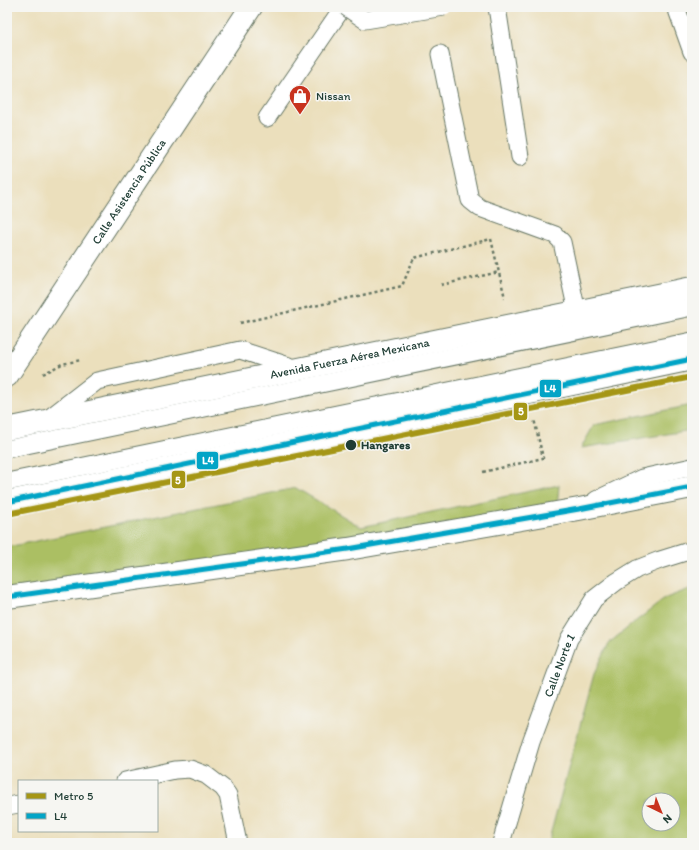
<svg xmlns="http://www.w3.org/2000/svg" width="699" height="850" font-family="Itim,sans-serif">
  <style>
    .green { fill: #abbf63; stroke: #657e4c; fill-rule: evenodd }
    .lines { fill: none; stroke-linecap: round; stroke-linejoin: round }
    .service-casing { stroke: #667664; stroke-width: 19 }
    .tertiary-casing { stroke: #667664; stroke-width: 24 }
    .primary-casing { stroke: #667664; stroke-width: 24 }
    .path { stroke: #667664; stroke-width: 2.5; stroke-dasharray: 3 3; stroke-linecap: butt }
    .service { stroke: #fff; stroke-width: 17 }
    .tertiary { stroke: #fff; stroke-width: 22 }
    .primary { stroke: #fff; stroke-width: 22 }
    .service-bridge-casing { stroke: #667664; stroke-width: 19; stroke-linecap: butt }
    .service-bridge { stroke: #fff; stroke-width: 17 }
    .bus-1-casing { stroke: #f6f6f2; stroke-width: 8 }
    .bus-1 { stroke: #02a4c6; stroke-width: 5 }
    .metro-1-casing { stroke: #f6f6f2; stroke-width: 9 }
    .metro-1 { stroke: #a59615; stroke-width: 6 }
    .stop-dot { fill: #1f3d34; stroke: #f6f6f2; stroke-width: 1.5 }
    .labels { text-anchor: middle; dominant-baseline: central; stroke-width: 3; stroke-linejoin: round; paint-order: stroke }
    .poi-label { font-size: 12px; fill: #1f3d34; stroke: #f6f6f2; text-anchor: start }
    .street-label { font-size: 12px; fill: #1f3d34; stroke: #f6f6f2 }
    .stop-label { font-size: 12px; font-weight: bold; fill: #1f3d34; stroke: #f6f6f2; text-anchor: start }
    .line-badge { stroke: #f6f6f2; stroke-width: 1.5 }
    .badge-label { font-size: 11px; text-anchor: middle; font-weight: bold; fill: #fff }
  </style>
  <rect width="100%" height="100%" fill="#f6f6f2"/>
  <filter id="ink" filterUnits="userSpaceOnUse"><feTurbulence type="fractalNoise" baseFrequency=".025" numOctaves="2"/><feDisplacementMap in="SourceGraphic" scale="8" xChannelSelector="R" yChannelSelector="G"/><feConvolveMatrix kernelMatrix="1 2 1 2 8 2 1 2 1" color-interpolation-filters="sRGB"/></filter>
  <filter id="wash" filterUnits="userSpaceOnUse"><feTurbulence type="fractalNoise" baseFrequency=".012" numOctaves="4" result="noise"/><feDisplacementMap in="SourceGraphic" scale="16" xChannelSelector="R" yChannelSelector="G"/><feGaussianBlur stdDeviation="0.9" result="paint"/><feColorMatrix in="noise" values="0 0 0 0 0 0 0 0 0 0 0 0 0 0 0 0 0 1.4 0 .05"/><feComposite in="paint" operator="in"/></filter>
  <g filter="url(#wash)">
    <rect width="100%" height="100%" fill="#ebdfbc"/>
    <path class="green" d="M 692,405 L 692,430 L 581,448 L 594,425 Z
      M 559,485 L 557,507 L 7,593 L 7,547 L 296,488 L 361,527 Z
      M 692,588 L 692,843 L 548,843 L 594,674 L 609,643 L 636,621 L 666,598 ZM 649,800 L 673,800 L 673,824 L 649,824 Z"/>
  </g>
  <g filter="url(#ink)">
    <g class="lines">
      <g class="service-casing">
        <g id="service">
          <path d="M 497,7 L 520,157"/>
          <path d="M 676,7 L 692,52"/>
          <path d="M 440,54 L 470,200 L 480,208 L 555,235 L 562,242 L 577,312"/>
          <path d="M 267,118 L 343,7"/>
          <path d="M 48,419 L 97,381 L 240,350 L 298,369"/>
          <path d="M 7,449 L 692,307"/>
          <path d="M 7,482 L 692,341"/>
          <path d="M 596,500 L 642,478 L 692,467"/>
          <path d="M 125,781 L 175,770 L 190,769 L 206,775 L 223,788 L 228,795 L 238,843"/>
          <path d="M 7,806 L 19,804"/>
          <path id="s1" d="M 501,843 L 531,742 L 569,639 L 594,599 L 616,582 L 637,569 L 660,560 L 692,550"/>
        </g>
      </g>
      <g class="tertiary-casing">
        <g id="tertiary">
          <path id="s2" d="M 7,376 L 251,7"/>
          <path d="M 7,597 L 348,549 L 579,509 L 692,487"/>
        </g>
      </g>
      <g class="primary-casing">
        <g id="primary">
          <path id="s3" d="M 7,429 L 692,288"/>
          <path d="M 7,502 L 692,359"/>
        </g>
      </g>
      <path class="path" d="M 441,285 L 499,272
        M 240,323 L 402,286 L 414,258 L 491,239 L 505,298
        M 43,374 L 62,364 L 81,360
        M 483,472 L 543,458 L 534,419"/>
      <use href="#service" class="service"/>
      <use href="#tertiary" class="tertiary"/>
      <use href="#primary" class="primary"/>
      <g class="service-bridge-casing">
        <path id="service-bridge" d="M 346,7 L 365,20 L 444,7"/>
      </g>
      <use href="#service-bridge" class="service-bridge"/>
      <g class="bus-1-casing">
        <path id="bus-1" d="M 7,502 L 692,359
          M 7,597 L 348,549 L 579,509 L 692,487"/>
      </g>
      <use href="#bus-1" class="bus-1"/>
      <g class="metro-1-casing">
        <path id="metro-1" d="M 7,514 L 692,377"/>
      </g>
      <use href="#metro-1" class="metro-1"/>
    </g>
  </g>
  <defs>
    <g id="shop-pin" transform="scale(1.15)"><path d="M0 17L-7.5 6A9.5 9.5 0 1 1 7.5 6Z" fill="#c8321e" stroke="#f6f6f2"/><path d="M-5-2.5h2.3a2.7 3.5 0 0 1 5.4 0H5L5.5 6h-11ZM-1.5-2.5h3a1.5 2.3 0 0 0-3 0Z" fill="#fff"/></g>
  </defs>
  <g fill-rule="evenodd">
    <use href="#shop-pin" x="300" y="96"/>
  </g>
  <circle class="stop-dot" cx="351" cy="445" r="6"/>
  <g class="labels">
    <g class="poi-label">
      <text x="316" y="96">Nissan</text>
    </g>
    <g class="street-label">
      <text stroke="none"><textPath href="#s2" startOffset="221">Calle Asistencia Pública</textPath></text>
      <text stroke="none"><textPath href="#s3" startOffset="350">Avenida Fuerza Aérea Mexicana</textPath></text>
      <text stroke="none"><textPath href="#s1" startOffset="187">Calle Norte 1</textPath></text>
    </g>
    <g class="stop-label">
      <text x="361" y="445">Hangares</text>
    </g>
  </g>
  <g class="line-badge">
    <rect x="539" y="379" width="23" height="19" rx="4" fill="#02a4c6"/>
    <rect x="513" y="402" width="15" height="19" rx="4" fill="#a59615"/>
    <rect x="196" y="451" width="23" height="19" rx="4" fill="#02a4c6"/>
    <rect x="171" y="470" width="15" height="19" rx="4" fill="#a59615"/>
  </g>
  <g class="badge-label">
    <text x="550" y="392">L4</text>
    <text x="521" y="415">5</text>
    <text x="208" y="464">L4</text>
    <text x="178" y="484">5</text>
  </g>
  <rect width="699" height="850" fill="none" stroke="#f6f6f2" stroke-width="24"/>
  <rect x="18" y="780" width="140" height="52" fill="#f6f6f2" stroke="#a0aca6"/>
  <rect x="26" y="793" width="20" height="6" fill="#a59615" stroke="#a0aca6"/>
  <text x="54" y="800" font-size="12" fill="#1f3d34">Metro 5</text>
  <rect x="26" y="813" width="20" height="6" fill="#02a4c6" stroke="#a0aca6"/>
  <text x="54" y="820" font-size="12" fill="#1f3d34">L4</text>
  <g transform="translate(661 812) rotate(137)"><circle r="19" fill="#f6f6f2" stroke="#a0aca6"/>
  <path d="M0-3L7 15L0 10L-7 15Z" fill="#c8321e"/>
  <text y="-6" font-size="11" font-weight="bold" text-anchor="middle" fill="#1f3d34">N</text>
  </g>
</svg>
